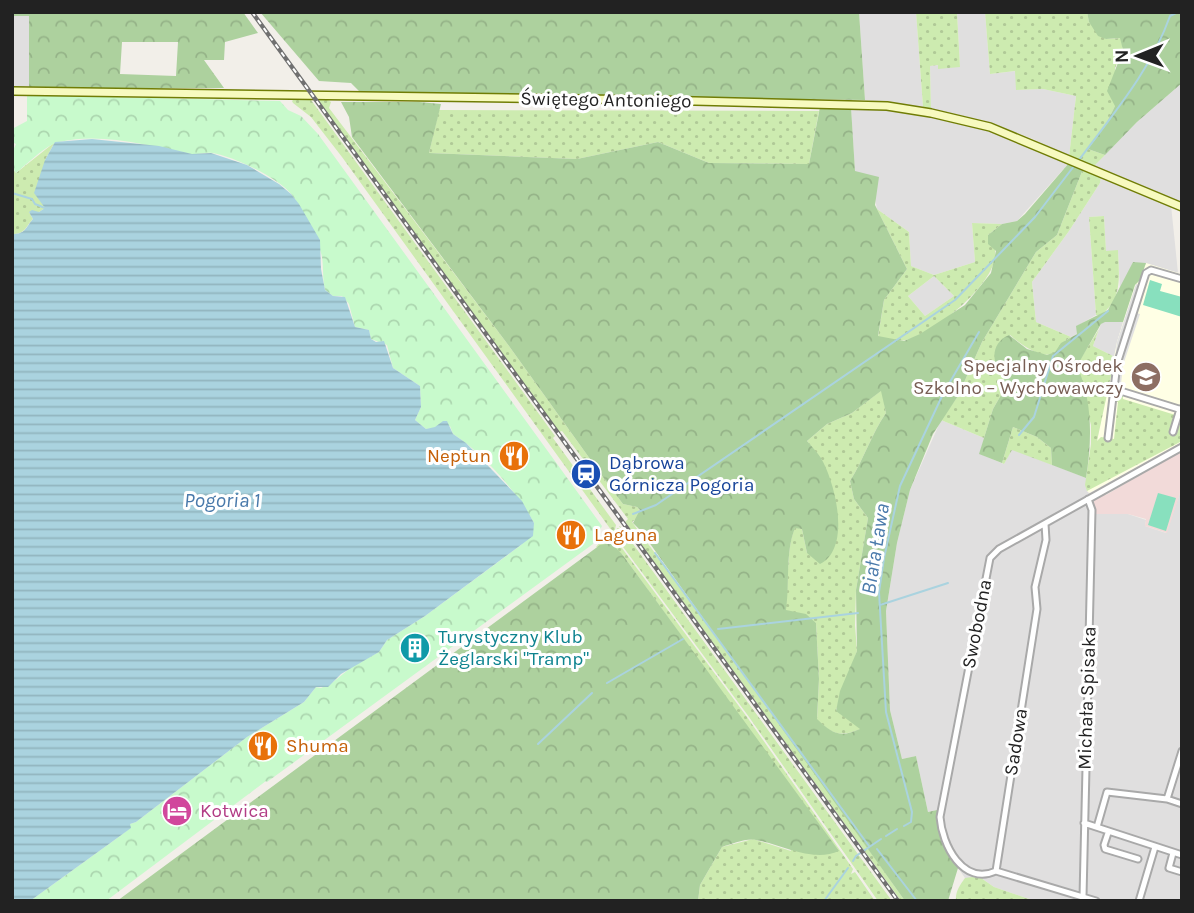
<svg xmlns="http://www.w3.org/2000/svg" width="1194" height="913" font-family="Karla,sans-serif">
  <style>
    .residential { fill: #e0dfdf }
    .commercial { fill: #f2dad9 }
    .education { fill: #ffffe5 }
    .grass { fill: url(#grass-dots); fill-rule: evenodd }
    .forest { fill: url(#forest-crowns); fill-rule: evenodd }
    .park { fill: url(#park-crowns) }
    .pitch { fill: #88e0be }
    .parking { fill: #e2e2e2 }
    .water { fill: url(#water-rules) }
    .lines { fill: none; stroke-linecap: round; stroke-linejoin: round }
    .stream { stroke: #aad3df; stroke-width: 2 }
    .street-casing { stroke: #a9a9a9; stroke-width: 9 }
    .secondary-casing { stroke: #707d05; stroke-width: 10 }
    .street { stroke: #fff; stroke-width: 5 }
    .secondary { stroke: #f7fabf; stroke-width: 7 }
    .rail-casing { stroke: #707070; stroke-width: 4.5 }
    .rail { stroke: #fff; stroke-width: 2; stroke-dasharray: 5; stroke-linecap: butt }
    .labels { text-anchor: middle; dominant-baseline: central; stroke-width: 6; stroke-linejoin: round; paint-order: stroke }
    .street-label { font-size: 19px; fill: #222; stroke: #fff }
    .education-label { font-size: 19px; fill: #785e54; stroke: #fff; text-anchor: end }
    .food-label { font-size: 19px; fill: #c56008; stroke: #fff; text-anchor: start }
    .transit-label { font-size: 19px; fill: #164399; stroke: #fff; text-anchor: start }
    .culture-label { font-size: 19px; fill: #0d838f; stroke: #fff; text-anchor: start }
    .hotel-label { font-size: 19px; fill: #b23c85; stroke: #fff; text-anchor: start }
    .water-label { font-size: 21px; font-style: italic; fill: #4a7aab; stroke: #fff }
  </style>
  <defs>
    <pattern id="grass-dots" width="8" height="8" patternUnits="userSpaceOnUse" patternTransform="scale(1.75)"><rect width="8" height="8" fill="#cdebb0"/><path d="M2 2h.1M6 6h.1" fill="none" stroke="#b0c997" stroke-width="1.8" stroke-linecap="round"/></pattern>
    <pattern id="forest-crowns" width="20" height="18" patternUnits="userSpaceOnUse" patternTransform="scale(1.75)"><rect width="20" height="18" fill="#add19e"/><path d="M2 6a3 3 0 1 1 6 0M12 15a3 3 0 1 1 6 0" fill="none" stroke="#95b388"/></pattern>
    <pattern id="park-crowns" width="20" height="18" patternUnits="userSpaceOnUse" patternTransform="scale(1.75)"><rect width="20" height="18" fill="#c8facc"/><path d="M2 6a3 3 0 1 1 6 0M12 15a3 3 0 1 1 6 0" fill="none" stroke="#acd6af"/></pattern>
    <pattern id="water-rules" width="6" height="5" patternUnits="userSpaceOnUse" patternTransform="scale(1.75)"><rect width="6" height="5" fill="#aad3df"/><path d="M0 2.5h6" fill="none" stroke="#92b5bf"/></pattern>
  </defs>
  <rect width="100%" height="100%" fill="#f2efe9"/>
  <path class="residential" d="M 859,12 L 916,12 L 923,107 L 865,100 Z
    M 957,12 L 985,12 L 990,74 L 1016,71 L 1016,90 L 1043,89 L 1076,96 L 1069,157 L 1033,139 L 983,120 L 931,109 L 930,66 L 938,65 L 938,68 L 960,66 Z
    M 12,16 L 29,16 L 29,88 L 12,87 Z
    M 1182,83 L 1182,203 L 1094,166 L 1137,122 Z
    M 851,107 L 887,110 L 982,127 L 1069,163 L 1017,221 L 1002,224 L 972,223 L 975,262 L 934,275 L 911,266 L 909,232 L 877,209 L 875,198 L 855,172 Z
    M 1101,177 L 1171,205 L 1178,273 L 1133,262 L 1120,290 L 1118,251 L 1106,252 L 1104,216 L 1089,217 L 1096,315 L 1077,326 L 1077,334 L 1071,337 L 1036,322 L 1032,282 L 1069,231 L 1100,183 Z
    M 934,276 L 954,296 L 925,316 L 908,296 Z
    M 1105,321 L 1123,322 L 1117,342 L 1115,357 L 1093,346 L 1101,324 Z
    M 941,420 L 984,438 L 980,454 L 1004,464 L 1012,449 L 1086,478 L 1087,490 L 1094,499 L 1095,514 L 1128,514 L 1146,520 L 1145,526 L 1166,533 L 1182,487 L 1182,901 L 1035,901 L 994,887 L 981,878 L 965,878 L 958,868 L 941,834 L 937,823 L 937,810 L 928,812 L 916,756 L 902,759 L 890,710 L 886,611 L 897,543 L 910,490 Z"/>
  <path class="commercial" d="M 1182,450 L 1182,487 L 1167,533 L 1145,526 L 1146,519 L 1128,514 L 1094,514 L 1094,499 L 1102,494 L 1106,495 Z"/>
  <path class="education" d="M 1146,263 L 1182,274 L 1182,442 L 1089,493 L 1087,491 L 1117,342 L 1135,284 L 1140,280 Z"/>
  <path class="grass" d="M 916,12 L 957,12 L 960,67 L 938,69 L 938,65 L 930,66 L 931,109 L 923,107 Z
    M 985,12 L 1087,12 L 1089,22 L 1106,39 L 1121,38 L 1123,50 L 1115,68 L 1115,106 L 1105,126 L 1088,149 L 1105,155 L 1094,166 L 1069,157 L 1076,96 L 1043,89 L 1016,90 L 1015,71 L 990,74 Z
    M 295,98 L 311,100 L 555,436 L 553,438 L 616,525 L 614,534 L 342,157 L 311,117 L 293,103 L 292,101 Z
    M 324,98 L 331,102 L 329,108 L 509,346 L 613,491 L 623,504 L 637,507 L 640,511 L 637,518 L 632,522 L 756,690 L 905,901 L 901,901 L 625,522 L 628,519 L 562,431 L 559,432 L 318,100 Z
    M 439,110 L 819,111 L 809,164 L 709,163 L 658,142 L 577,159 L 429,153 Z
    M 55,142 L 45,160 L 45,208 L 39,212 L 29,212 L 33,219 C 25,227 26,234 12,234 L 12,168 L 16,173 Z
    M 1083,169 L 1101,177 L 1100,183 L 1069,231 L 1032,282 L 1036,322 L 1071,337 C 1059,344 1062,346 1055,352 C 1043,362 1018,342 1010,335 L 997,370 L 1004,377 L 1005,388 L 993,409 L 984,438 L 941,420 L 958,396 L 982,342 L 1036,252 L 1057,235 Z
    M 877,209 L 909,232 L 911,266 L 934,275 L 975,262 L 972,223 L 1002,224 L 988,235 C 990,239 995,245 995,250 C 1000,282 933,334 906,340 C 898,342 886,338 878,337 L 884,300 L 907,269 ZM 934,276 L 954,296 L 925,316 L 908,296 Z
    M 1104,216 L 1106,251 L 1118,250 C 1119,276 1123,298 1101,315 L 1096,315 L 1089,217 Z
    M 1099,329 L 1093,346 L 1115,357 L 1097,441 L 1101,437 L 1114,439 L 1118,402 L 1115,401 L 1117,393 L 1123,394 L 1123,399 L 1182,417 L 1182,441 L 1087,491 L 1085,485 L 1091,444 L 1091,425 L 1076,366 Z
    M 882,390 L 886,413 C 871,435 864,459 850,481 L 854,499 L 868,518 L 856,590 L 855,625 L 857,651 L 836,710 L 861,729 C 839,737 834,735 817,720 L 819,679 L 816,623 L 785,611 C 790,583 785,553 795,527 L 802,529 L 807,553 L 822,460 L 807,441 L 827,424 L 852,413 Z
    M 1013,427 L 1037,437 L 1051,448 L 1052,465 L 1012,450 L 1004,464 L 1002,463 Z
    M 619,526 L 620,526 L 892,901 L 878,901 L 749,717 L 615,536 L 617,528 L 621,529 Z
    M 613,539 L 616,540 L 747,717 L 853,869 L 851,874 L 855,872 L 875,901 L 698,901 L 700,885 L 722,847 L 753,839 L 791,851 L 730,703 L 622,554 L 596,547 L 600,542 Z
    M 972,877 L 981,878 L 994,887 L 1035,901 L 956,901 C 955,892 960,885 965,878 Z"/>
  <path class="forest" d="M 12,12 L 243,12 L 258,33 L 225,42 L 224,60 L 204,60 L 224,88 L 29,88 L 29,16 L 12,16 ZM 122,42 L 178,42 L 176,76 L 120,74 Z
    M 260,12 L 859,12 L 865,100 L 362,94 L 351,83 L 319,81 Z
    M 1087,12 L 1182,12 L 1182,83 L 1137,122 L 1105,155 L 1088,149 L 1105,126 L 1115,106 L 1107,91 L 1123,50 L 1120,38 L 1106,39 L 1098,36 L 1089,22 Z
    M 341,102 L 419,102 L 441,104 L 429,153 L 577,159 L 658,142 L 709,163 L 809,164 L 820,107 L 851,107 L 855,171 L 879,177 L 875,205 L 907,269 L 884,300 L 878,336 L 904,341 L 920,334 L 965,305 L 991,273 L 996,251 L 988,244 L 988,235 L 1002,224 L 1017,221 L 1025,214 L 1069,163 L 1083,169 L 1057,235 L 1036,252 L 982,342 L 958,396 L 933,434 L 910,490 L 897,543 L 886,611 L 890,710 L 902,759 L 916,756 L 928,812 L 937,810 L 937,823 L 958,868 L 948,901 L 905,901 L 641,531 L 633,523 L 640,510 L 637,507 L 623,504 L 613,491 L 509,346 L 352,137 L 349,117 ZM 881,391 L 886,413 C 871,435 864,459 850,481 L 854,499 L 868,518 L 856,590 L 857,651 L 840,691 L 836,711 L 860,729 C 840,738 833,734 817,719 L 819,679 L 816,623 L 806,614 L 786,610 C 790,583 785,553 795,528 L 802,529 L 807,553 L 820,564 C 852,548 835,482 821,458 C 817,452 812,447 807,441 L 827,424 L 852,413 Z
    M 1133,262 L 1146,263 L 1140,280 L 1135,285 L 1123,322 L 1105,322 L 1101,324 L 1077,366 C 1093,401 1092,441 1086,478 L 1052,465 L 1051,448 L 1037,437 L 1013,427 L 1002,463 L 979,454 L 993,409 L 1005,388 L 1004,378 C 991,364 990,343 1009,335 L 1027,349 L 1047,355 L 1055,352 L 1061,343 L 1077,334 L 1076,326 L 1108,310 Z
    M 611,543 L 622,554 L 839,851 C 812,863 782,844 756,840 C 746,838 732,844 722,847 L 700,885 L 698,901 L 117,901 L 600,545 Z"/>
  <path class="park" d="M 27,95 L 280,101 L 288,110 L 301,116 L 318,134 L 602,526 L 593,544 L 267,782 L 266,781 L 106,901 L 30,901 L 120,836 L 130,828 L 130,824 L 136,822 L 247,737 L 304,702 L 316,687 L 321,688 L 333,682 L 353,666 L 379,652 L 387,640 L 425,616 L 521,545 L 534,523 C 517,492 483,453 453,434 L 450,426 L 426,429 L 415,420 L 421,407 L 420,386 L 393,368 L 387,345 L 371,339 L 369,330 L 355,327 L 349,304 L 342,296 L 333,296 L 325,290 C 322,278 324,261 321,253 C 317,240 300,206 292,195 C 279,178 233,156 212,153 C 205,152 198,155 191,154 C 148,146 103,132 59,142 C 47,144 26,165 16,173 C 10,165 11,153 16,144 L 12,142 L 12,129 L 27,121 Z"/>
  <path class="pitch" d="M 1150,280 L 1162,284 L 1160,291 L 1182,297 L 1182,317 L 1143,305 Z
    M 1158,493 L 1176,498 L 1166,531 L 1148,525 Z"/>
  <path class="parking" d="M 1136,284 L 1144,287 L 1136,313 L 1140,314 L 1123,365 L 1121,384 L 1112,383 L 1117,342 Z"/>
  <path class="water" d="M 92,139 L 159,146 L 192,154 L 211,153 L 247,165 L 279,184 L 291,194 L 299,204 L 320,240 L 321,269 L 325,290 L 333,296 L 345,297 L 355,327 L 369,330 L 371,339 L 376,342 L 384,341 L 393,368 L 420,386 L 421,407 L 415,420 L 426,429 L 435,427 L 443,421 L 447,421 L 453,434 L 466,443 L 522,501 L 534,523 L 533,536 L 425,616 L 387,640 L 379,652 L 341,674 L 328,687 L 316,687 L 304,702 L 247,737 L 136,822 L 130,824 L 131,828 L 120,836 L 30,901 L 12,901 L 12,234 C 26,234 25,228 33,219 L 29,212 L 32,210 L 39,212 L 45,208 L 34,193 L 45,160 L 55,142 Z"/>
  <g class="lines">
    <path class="stream" d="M 1079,160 C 1113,114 1151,70 1170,16 L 1176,13
      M 12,193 L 32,199 L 35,204 L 45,208
      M 1019,435 L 1034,417 L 1053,356 L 1108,311
      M 633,514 L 656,505 L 955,300 L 1035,217 L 1074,166
      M 655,553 L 869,846
      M 880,605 L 948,583
      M 718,629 L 858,613
      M 607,683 L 683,639
      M 538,744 L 592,693
      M 904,826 L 911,822 L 912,812 L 886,712 L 879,592 L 884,558 L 900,486 L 943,394 L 979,332
      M 886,836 L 897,829
      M 877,849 L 917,901
      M 853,861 L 856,856 L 881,839
      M 824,901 L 848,868"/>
    <g class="street-casing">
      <path id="street" d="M 1114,389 L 1182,410
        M 1173,432 L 1180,409
        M 1108,438 L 1117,364 L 1146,273 L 1151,270 L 1182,279
        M 1167,799 L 1182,751
        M 1084,823 L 1182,855
        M 1097,827 L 1107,792 L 1167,799 L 1182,804
        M 1108,833 L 1104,845 L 1105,849 L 1138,859
        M 1173,853 L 1169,868 L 1182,872
        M 996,871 C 963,886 942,845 940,817 L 990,558 L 999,549 L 1182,447
        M 996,871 L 1037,609 L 1035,587 L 1046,540 L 1045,524
        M 996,871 L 1096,901
        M 1083,897 L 1092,510 L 1088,499
        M 1139,901 L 1155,847"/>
    </g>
    <g class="secondary-casing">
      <path id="secondary" d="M 12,91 L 655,100 L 887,106 L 931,113 L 990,127 L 1182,207"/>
    </g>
    <use href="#street" class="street"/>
    <use href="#secondary" class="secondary"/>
    <g class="rail-casing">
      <path id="rail" d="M 252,12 L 898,901"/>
    </g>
    <use href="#rail" class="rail"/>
  </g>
  <defs>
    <g id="school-disc" transform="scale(1.575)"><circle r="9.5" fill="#8d6e63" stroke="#fff"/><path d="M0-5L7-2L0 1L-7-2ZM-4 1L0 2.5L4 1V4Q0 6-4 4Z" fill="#fff"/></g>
    <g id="restaurant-disc" transform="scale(1.575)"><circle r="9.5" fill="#e8710a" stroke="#fff"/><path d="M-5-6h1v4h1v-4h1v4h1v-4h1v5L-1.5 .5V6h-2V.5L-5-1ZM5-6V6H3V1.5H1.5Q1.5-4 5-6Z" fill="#fff"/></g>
    <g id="station-disc" transform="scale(1.575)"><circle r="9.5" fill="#1a4fb4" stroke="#fff"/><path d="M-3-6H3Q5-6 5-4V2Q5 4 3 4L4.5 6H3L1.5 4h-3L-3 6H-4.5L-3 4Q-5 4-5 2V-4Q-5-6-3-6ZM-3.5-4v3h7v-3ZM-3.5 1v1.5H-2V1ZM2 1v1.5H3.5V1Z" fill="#fff"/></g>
    <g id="building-disc" transform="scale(1.575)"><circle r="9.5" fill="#0f9aa8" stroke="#fff"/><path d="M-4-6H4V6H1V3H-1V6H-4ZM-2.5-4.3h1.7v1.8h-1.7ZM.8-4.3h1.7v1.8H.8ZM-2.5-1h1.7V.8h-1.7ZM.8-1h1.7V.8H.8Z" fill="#fff"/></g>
    <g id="hotel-disc" transform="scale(1.575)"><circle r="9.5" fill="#d1479c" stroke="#fff"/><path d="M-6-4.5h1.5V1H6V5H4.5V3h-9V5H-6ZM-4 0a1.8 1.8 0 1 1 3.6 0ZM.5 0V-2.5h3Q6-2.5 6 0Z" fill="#fff"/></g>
  </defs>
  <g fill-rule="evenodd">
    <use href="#school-disc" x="1146" y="377"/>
    <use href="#restaurant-disc" x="514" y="456"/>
    <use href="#station-disc" x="586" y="474"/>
    <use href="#restaurant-disc" x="571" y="535"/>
    <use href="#building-disc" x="415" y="648"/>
    <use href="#restaurant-disc" x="263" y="746"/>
    <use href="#hotel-disc" x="177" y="811"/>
  </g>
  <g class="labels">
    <g class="street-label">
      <text transform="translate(606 100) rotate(1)">Świętego Antoniego</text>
      <text transform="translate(977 624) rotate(-79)">Swobodna</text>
      <text transform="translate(1087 698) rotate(-88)">Michała Spisaka</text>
      <text transform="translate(1016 742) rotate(-81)">Sadowa</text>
    </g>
    <g class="education-label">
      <text x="1123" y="366">Specjalny Ośrodek<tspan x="1123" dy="22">Szkolno – Wychowawczy</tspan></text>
    </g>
    <g class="food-label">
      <text x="491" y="456" text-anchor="end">Neptun</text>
      <text x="594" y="535">Laguna</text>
      <text x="286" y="746">Shuma</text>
    </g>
    <g class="transit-label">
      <text x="609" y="463">Dąbrowa<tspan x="609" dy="22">Górnicza Pogoria</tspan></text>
    </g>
    <g class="culture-label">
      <text x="438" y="637">Turystyczny Klub<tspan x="438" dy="22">Żeglarski "Tramp"</tspan></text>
    </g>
    <g class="hotel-label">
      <text x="200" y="811">Kotwica</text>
    </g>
    <g class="water-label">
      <text x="222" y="500">Pogoria 1</text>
      <text transform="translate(875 549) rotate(-81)">Biała Ława</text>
    </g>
  </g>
  <rect width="1194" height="913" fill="none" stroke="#222222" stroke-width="28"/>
  <g transform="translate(1138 56) rotate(269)" stroke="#ffffff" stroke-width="5" paint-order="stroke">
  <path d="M0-5L12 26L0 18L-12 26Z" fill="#222222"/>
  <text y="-10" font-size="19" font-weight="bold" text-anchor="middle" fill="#222222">N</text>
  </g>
</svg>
